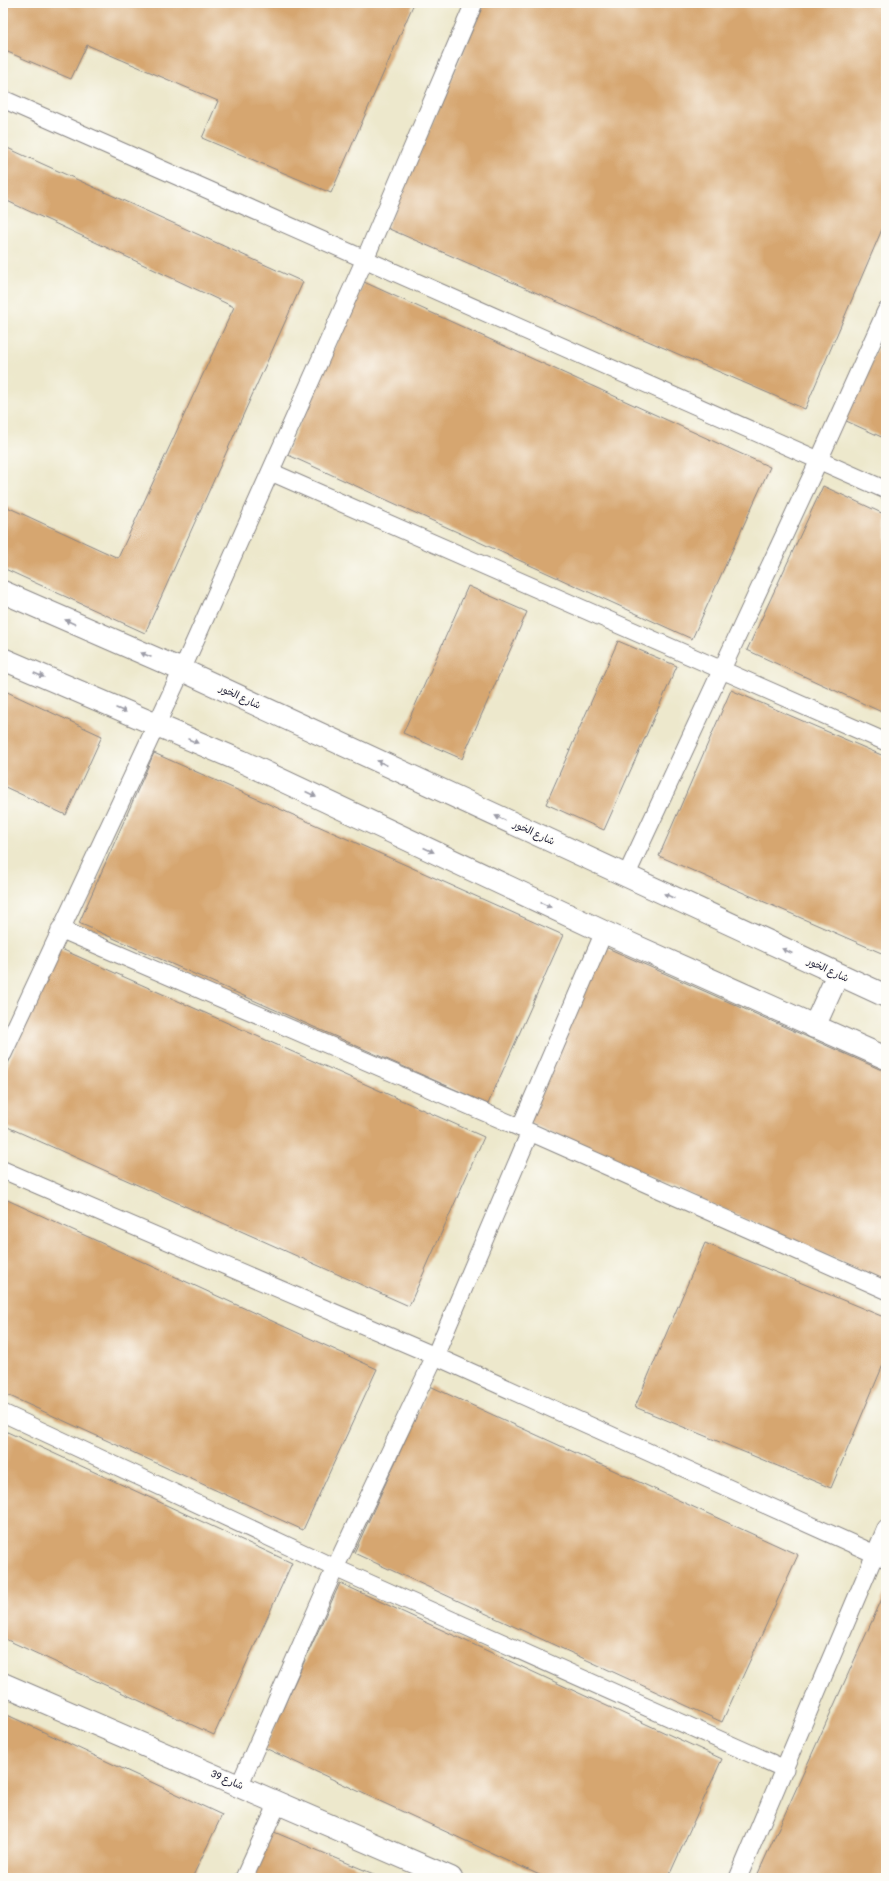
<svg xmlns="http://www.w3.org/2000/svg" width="889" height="1881" font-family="Pangolin,'Playpen Sans Arabic',sans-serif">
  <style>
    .building { fill: #d6a670 }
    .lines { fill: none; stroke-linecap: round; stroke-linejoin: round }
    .service-casing { stroke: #888584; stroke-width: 19 }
    .minor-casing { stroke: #888584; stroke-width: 24 }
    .tertiary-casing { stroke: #888584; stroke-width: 24 }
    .service { stroke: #fff; stroke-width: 17 }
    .minor { stroke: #fff; stroke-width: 22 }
    .tertiary { stroke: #fff; stroke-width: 22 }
    .oneway { fill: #9c9ca7 }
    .labels { text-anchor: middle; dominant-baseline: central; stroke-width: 3; stroke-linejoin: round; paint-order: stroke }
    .street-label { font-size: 10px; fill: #22223b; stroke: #fdfcf7 }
  </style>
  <rect width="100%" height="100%" fill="#fdfcf7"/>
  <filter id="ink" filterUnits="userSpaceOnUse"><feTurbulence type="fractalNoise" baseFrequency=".025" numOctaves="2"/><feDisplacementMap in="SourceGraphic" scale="8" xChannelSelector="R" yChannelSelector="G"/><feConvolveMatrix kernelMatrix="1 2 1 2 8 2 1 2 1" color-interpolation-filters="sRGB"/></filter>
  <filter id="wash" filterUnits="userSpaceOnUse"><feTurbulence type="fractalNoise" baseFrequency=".012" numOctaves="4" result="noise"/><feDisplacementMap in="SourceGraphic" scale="16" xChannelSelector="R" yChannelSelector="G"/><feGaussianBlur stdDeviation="0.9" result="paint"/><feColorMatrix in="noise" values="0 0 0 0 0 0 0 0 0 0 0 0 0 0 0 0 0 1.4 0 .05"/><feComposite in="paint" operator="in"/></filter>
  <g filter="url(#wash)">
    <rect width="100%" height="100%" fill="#ede8cc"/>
    <g id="blocks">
      <path class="building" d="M 3,3 L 414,3 L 331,193 L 202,138 L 218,101 L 87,45 L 71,79 L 3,50 Z
        M 484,3 L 886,3 L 886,220 L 805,409 L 387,228 Z
        M 3,146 L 303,282 L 145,633 L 3,568 L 3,505 L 118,558 L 234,307 L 3,199 Z
        M 364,282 L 770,467 L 692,639 L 286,454 Z
        M 886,329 L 886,439 L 844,420 Z
        M 823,486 L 886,515 L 886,714 L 747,650 Z
        M 468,586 L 527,612 L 462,759 L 403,733 Z
        M 618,641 L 677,666 L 604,830 L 546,804 Z
        M 3,690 L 102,736 L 66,815 L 3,786 Z
        M 731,690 L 886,757 L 886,955 L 659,856 Z
        M 154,753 L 563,935 L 488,1104 L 79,923 Z
        M 603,946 L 886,1072 L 886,1282 L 526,1121 Z
        M 59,948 L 484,1137 L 409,1306 L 3,1125 L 3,1075 Z
        M 3,1198 L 377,1369 L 303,1530 L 3,1393 Z
        M 705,1243 L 886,1318 L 886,1358 L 831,1488 L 635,1407 Z
        M 430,1386 L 798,1555 L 722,1722 L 354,1553 Z
        M 3,1430 L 292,1563 L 214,1735 L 3,1638 Z
        M 340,1583 L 722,1759 L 668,1878 L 546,1878 L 265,1748 Z
        M 886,1590 L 886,1878 L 756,1878 Z
        M 3,1713 L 222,1815 L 192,1878 L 3,1878 Z
        M 267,1829 L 383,1878 L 245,1878 Z"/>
    </g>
  </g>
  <g filter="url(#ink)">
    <use href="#blocks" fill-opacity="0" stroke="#888584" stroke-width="1"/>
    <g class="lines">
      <g class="service-casing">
        <path id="service" d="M 3,99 L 886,490
          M 271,472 L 886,742
          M 626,876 L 819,460 L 886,311
          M 60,929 L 530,1132 L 886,1290
          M 3,1054 L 182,670 L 365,259 L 474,3
          M 520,1128 L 604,932
          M 3,1170 L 435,1356 L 886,1559
          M 3,1413 L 335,1568 L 785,1769
          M 239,1786 L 335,1568 L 435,1356 L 530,1132
          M 244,1878 L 278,1803
          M 738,1878 L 886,1528"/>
      </g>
      <g class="minor-casing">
        <path id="minor" d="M 3,592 L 182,670 L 886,996
          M 3,659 L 241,761 L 604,932 L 886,1058
          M 814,1027 L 838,974"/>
      </g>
      <g class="tertiary-casing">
        <path id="tertiary" d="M 3,1684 L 451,1878"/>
      </g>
      <use href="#service" class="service"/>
      <use href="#minor" class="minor"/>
      <use href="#tertiary" class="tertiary"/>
    </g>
    <defs><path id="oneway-solid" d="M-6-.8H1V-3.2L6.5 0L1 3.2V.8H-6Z"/></defs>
    <g class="oneway">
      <use href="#oneway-solid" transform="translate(70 622) rotate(-156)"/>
      <use href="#oneway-solid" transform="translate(146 655) rotate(-157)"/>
      <use href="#oneway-solid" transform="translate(39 675) rotate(23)"/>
      <use href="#oneway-solid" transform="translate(121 710) rotate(23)"/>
      <use href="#oneway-solid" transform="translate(193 741) rotate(23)"/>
      <use href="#oneway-solid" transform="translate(382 763) rotate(-155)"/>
      <use href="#oneway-solid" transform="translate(311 794) rotate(25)"/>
      <use href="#oneway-solid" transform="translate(500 818) rotate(-155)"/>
      <use href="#oneway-solid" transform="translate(429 850) rotate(25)"/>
      <use href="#oneway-solid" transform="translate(669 896) rotate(-155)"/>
      <use href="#oneway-solid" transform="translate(546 905) rotate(25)"/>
      <use href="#oneway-solid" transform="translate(787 951) rotate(-155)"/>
    </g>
  </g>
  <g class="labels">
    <g class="street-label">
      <text transform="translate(240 697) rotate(25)">شارع الخور</text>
      <text transform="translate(534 833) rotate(25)">شارع الخور</text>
      <text transform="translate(828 970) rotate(25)">شارع الخور</text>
      <text transform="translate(227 1780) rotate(23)">شارع 39</text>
    </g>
  </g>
  <rect width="889" height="1881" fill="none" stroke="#fdfcf7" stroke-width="16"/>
</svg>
